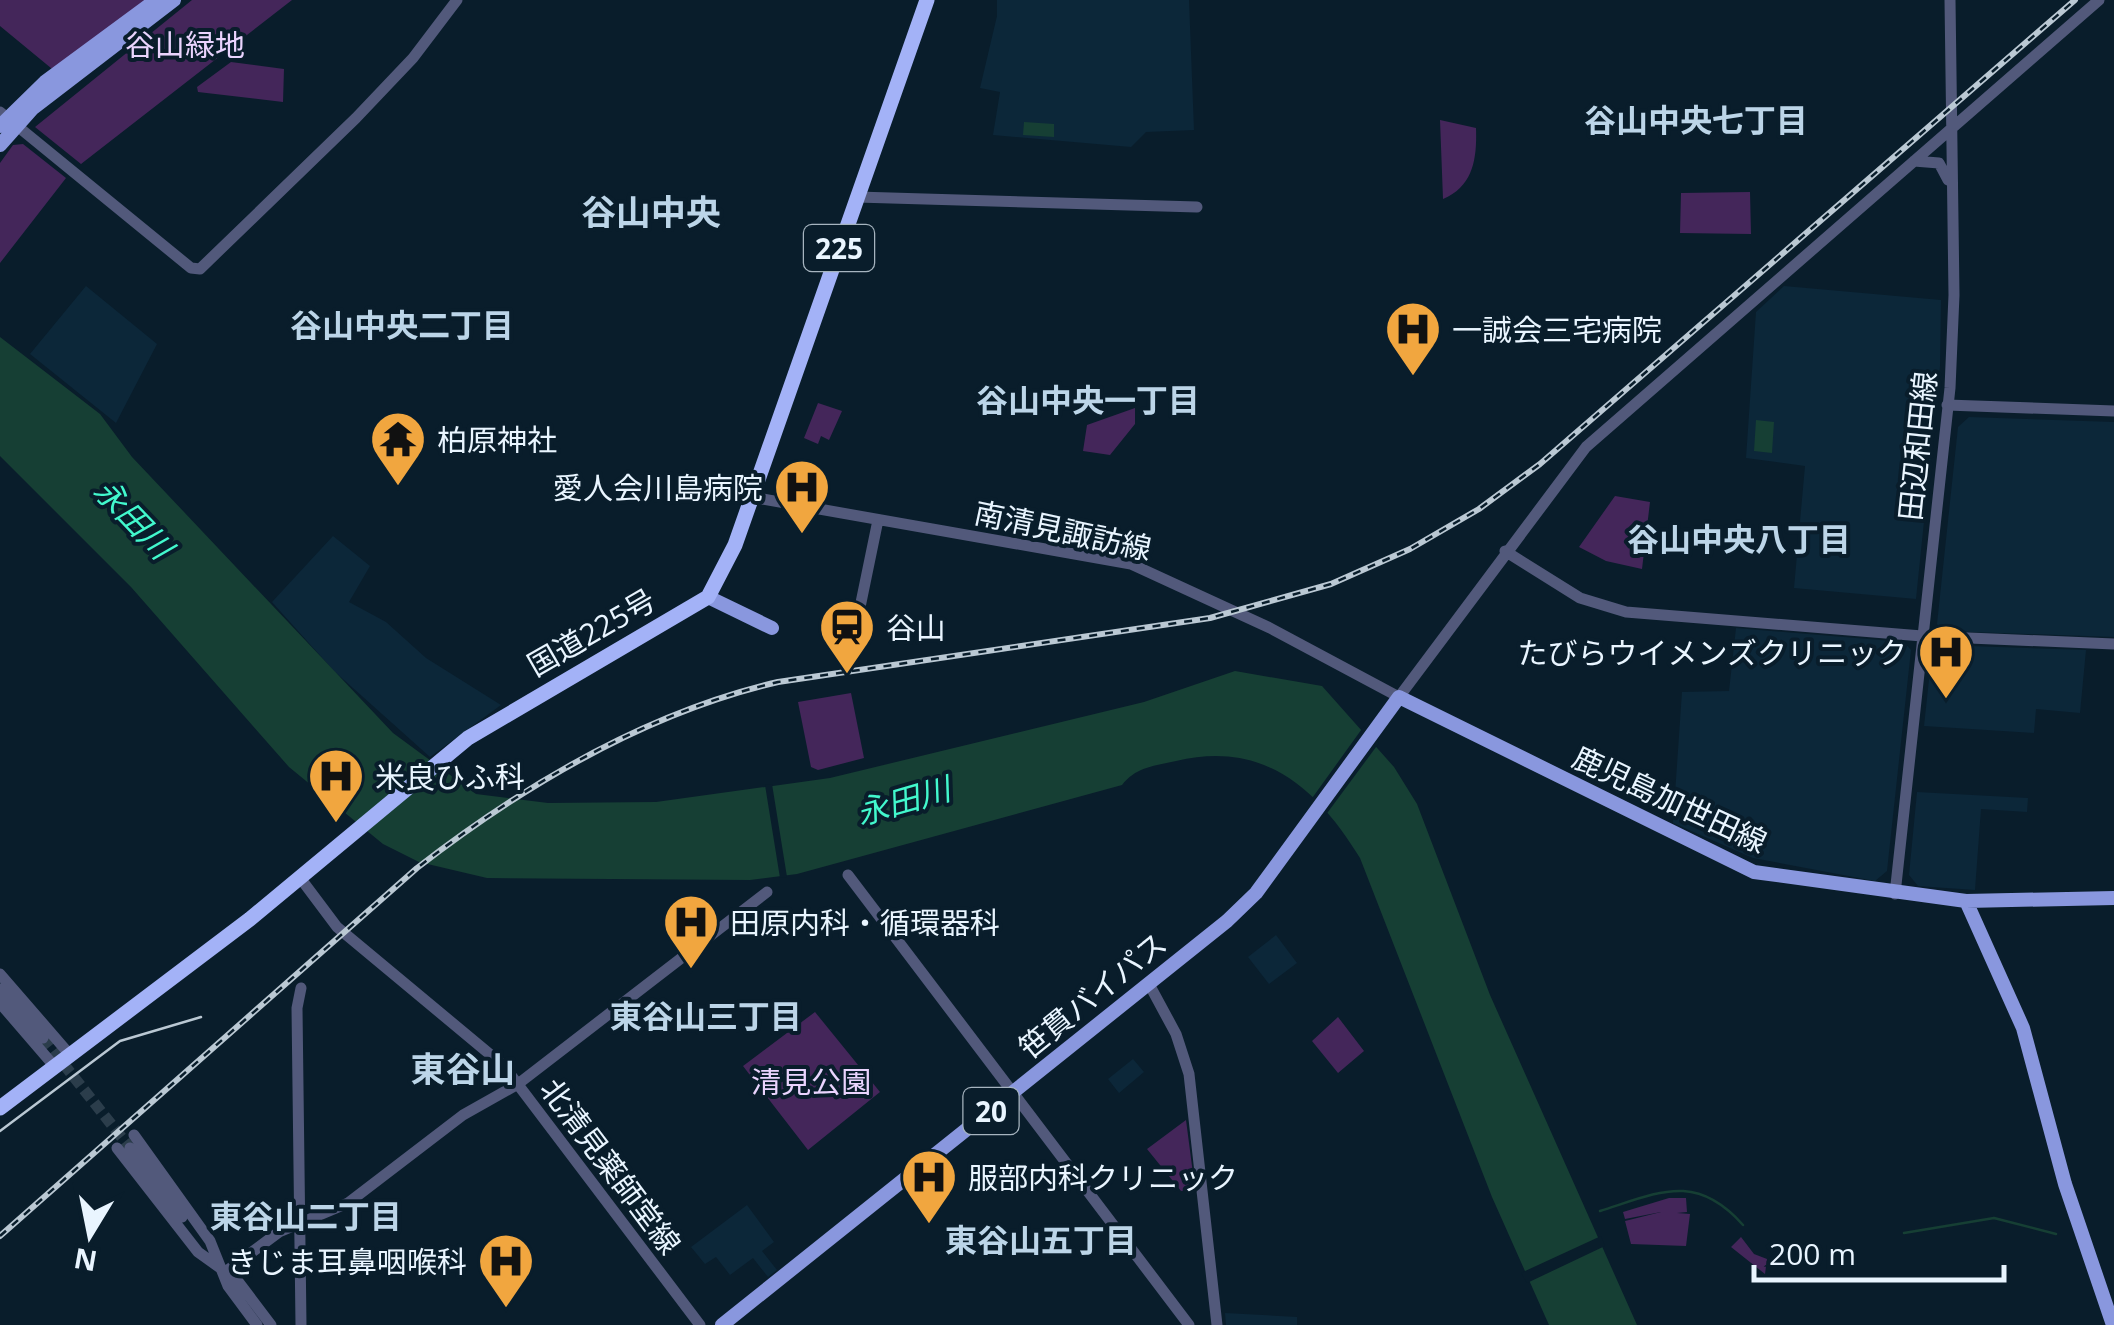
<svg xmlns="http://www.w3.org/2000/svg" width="2114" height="1325" font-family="'Open Sans','Noto Sans JP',sans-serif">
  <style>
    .built { fill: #0c2739 }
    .green { fill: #44265a }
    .water { fill: #163f34 }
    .pier { fill: #091d2b }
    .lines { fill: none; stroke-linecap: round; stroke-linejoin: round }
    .stream { stroke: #163f34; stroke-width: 2.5 }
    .minor-tunnel { stroke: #2b3d4b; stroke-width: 11; stroke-dasharray: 11 5.5; stroke-linecap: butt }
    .minor { stroke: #52597b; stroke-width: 11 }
    .major { stroke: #8997de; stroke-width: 14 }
    .highway { stroke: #a3b2f7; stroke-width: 15 }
    .tram { stroke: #bac8d3; stroke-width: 2.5 }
    .rail-casing { stroke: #bac8d3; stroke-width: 6 }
    .rail { stroke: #091d2b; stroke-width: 2.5; stroke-dasharray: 8; stroke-linecap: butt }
    .labels { text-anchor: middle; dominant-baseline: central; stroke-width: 8; stroke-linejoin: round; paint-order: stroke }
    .shield { fill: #091d2b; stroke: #a6b4bf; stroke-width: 2.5 }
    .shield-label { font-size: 28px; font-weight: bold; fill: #e9f5ff }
    .park-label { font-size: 30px; fill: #ead4fe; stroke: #091d2b }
    .poi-label { font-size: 30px; fill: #e9f5ff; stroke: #091d2b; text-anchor: start }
    .street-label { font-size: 30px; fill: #e9f5ff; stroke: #091d2b }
    .neighbourhood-label { font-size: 32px; font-weight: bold; fill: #bcd5e8; stroke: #091d2b }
    .water-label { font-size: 32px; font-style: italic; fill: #42f8cd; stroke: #091d2b }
    .quarter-label { font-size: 35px; font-weight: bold; fill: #bcd5e8; stroke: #091d2b }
  </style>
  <rect width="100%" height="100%" fill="#091d2b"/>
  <path class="built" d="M 997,0 L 1189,0 L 1194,130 L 1146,132 L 1131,147 L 993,135 L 1000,92 L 980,88 L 997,16 Z
    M 86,286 L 157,344 L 116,423 L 30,354 Z
    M 1784,286 L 1941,300 L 1940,366 L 1916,599 L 1794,588 L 1805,466 L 1746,458 L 1756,312 Z
    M 1969,417 L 2114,422 L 2114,637 L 1943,631 L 1937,624 L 1958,427 Z
    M 333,536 L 370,566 L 349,602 L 386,622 L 426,658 L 501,705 L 430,757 L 334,671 L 272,602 Z
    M 1736,628 L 1904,642 L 1911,650 L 1887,871 L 1875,881 L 1753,858 L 1673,823 L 1682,692 L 1729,691 Z
    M 1940,645 L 2086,650 L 2080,713 L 2036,709 L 2034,733 L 1924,726 L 1932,652 Z
    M 1917,792 L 2028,798 L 2027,812 L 1981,809 L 1975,890 L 1918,886 L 1909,875 Z
    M 1276,935 L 1297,963 L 1269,984 L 1248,957 Z
    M 1133,1059 L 1144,1072 L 1119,1093 L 1108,1079 Z
    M 747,1205 L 774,1242 L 762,1251 L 777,1270 L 768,1277 L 753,1258 L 730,1275 L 716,1257 L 705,1264 L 691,1247 Z
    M 1225,1313 L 1297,1317 L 1297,1325 L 1226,1325 Z"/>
  <path class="green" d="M 0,0 L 149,0 L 57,73 L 0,26 Z
    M 192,0 L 292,0 L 81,164 L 35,127 Z
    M 231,62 L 284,69 L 283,102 L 198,92 L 197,87 Z
    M 1440,120 L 1476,128 C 1477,157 1474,186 1443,199 Z
    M 23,144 L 66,178 L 0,263 L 0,163 L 13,145 Z
    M 1750,192 L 1751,234 L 1680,233 L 1681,193 Z
    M 818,403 L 842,411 L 829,440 L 821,436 L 818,444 L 804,438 Z
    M 1135,408 L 1135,424 L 1110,455 L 1083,451 L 1087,425 Z
    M 1615,496 L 1650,502 L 1642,569 L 1606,561 L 1579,547 Z
    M 851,693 L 864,758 L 818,770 L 811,767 L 798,702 Z
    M 815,1012 L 880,1092 L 808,1150 L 743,1066 Z
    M 1338,1017 L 1364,1051 L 1338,1073 L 1312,1041 Z
    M 1186,1120 L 1195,1189 L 1181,1191 L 1147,1149 Z
    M 1669,1198 L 1686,1198 L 1687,1212 L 1677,1213 L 1690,1214 L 1686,1246 L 1631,1244 L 1625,1221 L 1661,1212 L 1625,1219 L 1623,1212 Z
    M 1741,1237 L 1754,1254 L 1767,1259 L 1765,1274 L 1731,1247 Z"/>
  <path class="water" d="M 1024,122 L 1054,124 L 1054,137 L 1023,135 Z
    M 0,337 L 100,414 L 132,457 L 393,733 L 476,794 L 548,803 L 656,802 L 830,778 L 1144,702 L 1235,671 L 1322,686 L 1394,767 L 1417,804 L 1490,995 L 1637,1325 L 1549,1325 L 1492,1197 L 1360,858 C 1317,788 1264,740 1176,761 C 1154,766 1136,767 1122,785 L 797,874 L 750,880 L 487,878 L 419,862 L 383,844 L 289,767 L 131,587 L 0,456 Z
    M 1756,420 L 1774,422 L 1772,453 L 1754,451 Z"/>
  <path class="pier" d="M 1364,726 L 1379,743 L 1325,816 L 1310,801 Z
    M 772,784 L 787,877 L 780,878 L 765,785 Z
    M 1601,1236 L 1605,1246 L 1527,1283 L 1521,1273 Z"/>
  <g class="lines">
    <path class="stream" d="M 1600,1211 C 1660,1192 1696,1172 1743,1225
      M 1904,1233 L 1994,1218 L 2056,1234"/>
    <path class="minor-tunnel" d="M 43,1038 L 130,1148"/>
    <path class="minor" d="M 0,112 L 191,268 L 200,269 L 356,118 L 413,58 L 457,0
      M 1914,161 L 1939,163 L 1948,180
      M 857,197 L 1197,207
      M 1947,405 L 2114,411
      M 751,497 L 1131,564 L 1270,628 L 1399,697 L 1586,447 L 2099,0
      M 1505,551 L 1580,598 L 1626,612 L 1922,636 L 2114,644
      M 858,617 L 878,520
      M 848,875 L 1189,1325
      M 301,879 L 337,927 L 504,1066 L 700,1325
      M 1895,894 L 1950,388 L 1954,295 L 1950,0
      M 0,974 L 71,1056
      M 1149,984 L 1176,1034 L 1189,1074 L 1217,1325
      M 301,988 L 297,1008 L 301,1325
      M 0,989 L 43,1038
      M 0,1003 L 55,1067
      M 134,1135 L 210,1241 L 228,1286 L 257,1325
      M 117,1148 L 198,1252 L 237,1280 L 271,1325
      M 130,1148 L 182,1217
      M 224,1273 L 279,1232 L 348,1203 L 463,1115 L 518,1084 L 767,892"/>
    <path class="major" d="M 0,126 L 45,82 L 156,0
      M 0,145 L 32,109 L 174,0
      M 708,597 L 772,628
      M 1966,901 L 2023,1028 L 2065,1184 L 2113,1325
      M 722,1325 L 1227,921 L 1256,893 L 1399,697 L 1754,872 L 1966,901 L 2114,898"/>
    <path class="highway" d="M 0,1108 L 250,919 L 468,738 L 708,597 L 735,545 L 927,0"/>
    <path class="tram" d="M 0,1131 L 120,1041 L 201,1017"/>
    <g class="rail-casing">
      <path id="rail" d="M 0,1236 L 417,868 C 524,785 645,713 778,682 L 1210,618 L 1331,584 L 1410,549 L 1479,509 L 1540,464 L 2075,0"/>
    </g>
    <use href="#rail" class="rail"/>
  </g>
  <defs>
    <g id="hospital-pin" transform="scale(2.875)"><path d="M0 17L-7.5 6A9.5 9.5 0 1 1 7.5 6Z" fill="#f1a63f" stroke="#091d2b"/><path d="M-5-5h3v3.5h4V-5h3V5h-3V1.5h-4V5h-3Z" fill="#111"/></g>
    <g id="temple-pin" transform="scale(2.875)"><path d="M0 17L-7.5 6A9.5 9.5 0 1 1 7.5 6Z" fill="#f1a63f" stroke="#091d2b"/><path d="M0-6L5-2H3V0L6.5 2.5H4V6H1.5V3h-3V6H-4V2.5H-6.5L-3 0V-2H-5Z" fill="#111"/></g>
    <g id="station-pin" transform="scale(2.875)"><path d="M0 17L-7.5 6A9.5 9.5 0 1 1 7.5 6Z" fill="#f1a63f" stroke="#091d2b"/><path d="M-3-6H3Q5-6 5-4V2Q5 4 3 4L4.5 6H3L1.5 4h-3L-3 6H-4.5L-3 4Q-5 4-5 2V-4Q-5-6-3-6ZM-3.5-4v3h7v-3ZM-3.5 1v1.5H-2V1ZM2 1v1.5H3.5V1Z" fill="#111"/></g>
  </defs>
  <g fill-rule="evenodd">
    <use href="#hospital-pin" x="1413" y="329"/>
    <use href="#temple-pin" x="398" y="439"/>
    <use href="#hospital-pin" x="802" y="487"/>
    <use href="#station-pin" x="847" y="627"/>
    <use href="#hospital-pin" x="1946" y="652"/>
    <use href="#hospital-pin" x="336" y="776"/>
    <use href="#hospital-pin" x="691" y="922"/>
    <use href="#hospital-pin" x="929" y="1177"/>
    <use href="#hospital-pin" x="506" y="1261"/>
  </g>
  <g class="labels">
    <g class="shield">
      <rect x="804" y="225" width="70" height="46" rx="8"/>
      <rect x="963.5" y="1088" width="55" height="46" rx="8"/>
    </g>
    <g class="shield-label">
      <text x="839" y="248">225</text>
      <text x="991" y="1111">20</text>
    </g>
    <g class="park-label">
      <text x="185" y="44">谷山緑地</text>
      <text x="811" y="1081">清見公園</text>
    </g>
    <g class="poi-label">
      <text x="1452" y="329">一誠会三宅病院</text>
      <text x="437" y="439">柏原神社</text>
      <text x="763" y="487" text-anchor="end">愛人会川島病院</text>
      <text x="886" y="627">谷山</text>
      <text x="1907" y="652" text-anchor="end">たびらウイメンズクリニック</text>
      <text x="375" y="776">米良ひふ科</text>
      <text x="730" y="922">田原内科・循環器科</text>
      <text x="968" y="1177">服部内科クリニック</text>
      <text x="467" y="1261" text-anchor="end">きじま耳鼻咽喉科</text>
    </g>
    <g class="street-label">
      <text transform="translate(1917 446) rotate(-84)">田辺和田線</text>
      <text transform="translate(1063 530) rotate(12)">南清見諏訪線</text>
      <text transform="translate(591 632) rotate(-30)">国道225号</text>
      <text transform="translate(1670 799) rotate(25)">鹿児島加世田線</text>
      <text transform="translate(1092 995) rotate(-39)">笹貫バイパス</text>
      <text transform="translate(611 1166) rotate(53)">北清見薬師堂線</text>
    </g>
    <g class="neighbourhood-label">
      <text x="1696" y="119">谷山中央七丁目</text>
      <text x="402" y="324">谷山中央二丁目</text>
      <text x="1088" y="399">谷山中央一丁目</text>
      <text x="1739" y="538">谷山中央八丁目</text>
      <text x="706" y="1015">東谷山三丁目</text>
      <text x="306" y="1215">東谷山二丁目</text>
      <text x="1041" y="1239">東谷山五丁目</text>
    </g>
    <g class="water-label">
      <text transform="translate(134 518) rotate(46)">永田川</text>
      <text transform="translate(903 800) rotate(-16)">永田川</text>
    </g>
    <g class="quarter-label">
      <text x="651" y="211">谷山中央</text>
      <text x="463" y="1068">東谷山</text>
    </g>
  </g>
  <g transform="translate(90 1235) rotate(190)" stroke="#091d2b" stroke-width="8" paint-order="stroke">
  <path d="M0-8L18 38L0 25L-18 38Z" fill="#e9f5ff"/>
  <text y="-15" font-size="28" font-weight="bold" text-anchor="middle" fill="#e9f5ff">N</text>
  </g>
  <path d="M1754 1265v15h250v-15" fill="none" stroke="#e9f5ff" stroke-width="5"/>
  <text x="1769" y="1265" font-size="30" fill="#e9f5ff" stroke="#091d2b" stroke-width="8" paint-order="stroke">200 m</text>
</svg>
